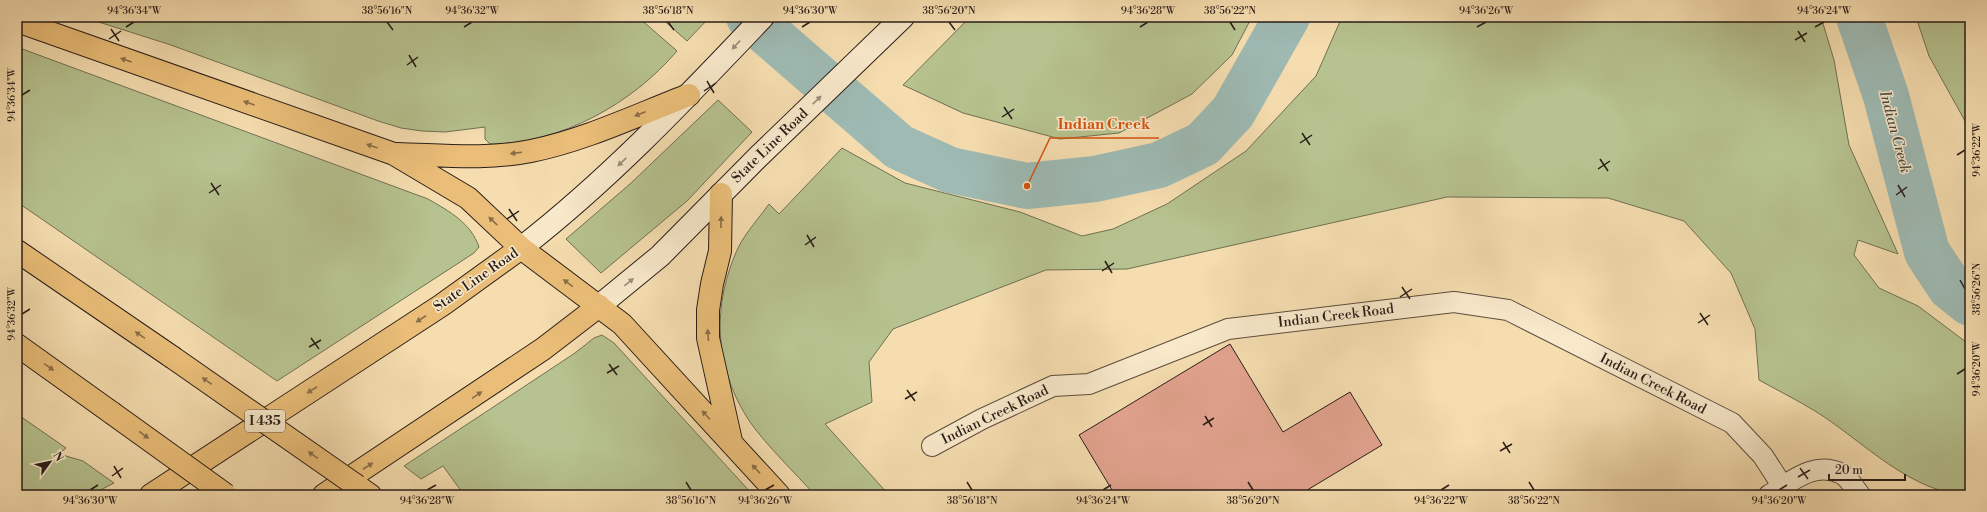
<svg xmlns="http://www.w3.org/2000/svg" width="1987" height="512" font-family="'Libre Bodoni',serif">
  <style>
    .green { fill: #b6c28f; stroke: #707054 }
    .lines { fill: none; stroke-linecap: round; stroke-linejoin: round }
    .river { stroke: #9ebab3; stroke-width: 46 }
    .building { fill: #e3a38f; stroke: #291d19 }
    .street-casing { stroke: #5c4d3e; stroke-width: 22 }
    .secondary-casing { stroke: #291d19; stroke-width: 24 }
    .primary-casing { stroke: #291d19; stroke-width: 24 }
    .highway-casing { stroke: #291d19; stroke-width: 24 }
    .street { stroke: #f8e9cb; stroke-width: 20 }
    .secondary { stroke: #f8e9cb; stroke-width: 22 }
    .primary { stroke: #eabe78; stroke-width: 22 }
    .highway { stroke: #eabe78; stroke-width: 22 }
    .highway-bridge-casing { stroke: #291d19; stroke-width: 24; stroke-linecap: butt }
    .highway-bridge { stroke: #eabe78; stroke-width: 22 }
    .oneway { fill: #9b8d7b }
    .oneway2 { fill: #8a6e48 }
    .ticks { fill: none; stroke: #291d19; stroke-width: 1.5 }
    .labels { text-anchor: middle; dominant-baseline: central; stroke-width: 3; stroke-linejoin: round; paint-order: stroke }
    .shield { fill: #f8e9cb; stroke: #675a4e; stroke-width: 1 }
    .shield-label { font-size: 13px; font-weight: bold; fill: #291d19 }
    .street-label { font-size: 14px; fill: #291d19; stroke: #f8e9cb }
    .water-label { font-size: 15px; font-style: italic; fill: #4c4c47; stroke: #f8e9cb }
    .leader { fill: none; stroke: #d5530d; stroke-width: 1.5 }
    .callout-dot { fill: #d5530d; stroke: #f8e9cb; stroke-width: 1.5 }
    .callout-label { font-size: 15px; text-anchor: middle; font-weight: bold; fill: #d5530d; stroke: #f8e9cb; stroke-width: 3; stroke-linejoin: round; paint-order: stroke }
    .neatline { fill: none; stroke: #291d19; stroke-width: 1.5 }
    .ticks-label { font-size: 10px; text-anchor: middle; fill: #291d19 }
  </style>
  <rect width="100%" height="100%" fill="#f5ddaf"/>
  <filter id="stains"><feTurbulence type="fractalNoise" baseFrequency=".005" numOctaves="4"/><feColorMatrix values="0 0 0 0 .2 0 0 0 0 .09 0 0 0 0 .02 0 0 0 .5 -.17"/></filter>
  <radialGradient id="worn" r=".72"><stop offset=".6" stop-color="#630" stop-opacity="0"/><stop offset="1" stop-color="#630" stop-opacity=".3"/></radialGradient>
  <path class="green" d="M 83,17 L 638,17 L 677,51 C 632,104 560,144 490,144 L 485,139 L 485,127 L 445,132 L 422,131 L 401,128 L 378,121 L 171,45 Z
    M 660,17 L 707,17 L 708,19 L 687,41 Z
    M 970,17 L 1252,17 L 1232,55 L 1192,94 L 1119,133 L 1060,139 L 963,113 L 903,85 Z
    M 1342,17 L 1821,17 L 1834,60 L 1849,145 L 1898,254 L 1858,240 L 1854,255 L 1879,288 L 1918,306 L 1970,345 L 1970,495 C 1912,495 1862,440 1815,411 C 1797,400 1777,390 1759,380 L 1755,329 L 1731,273 L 1684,221 L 1608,198 L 1447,197 L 1127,269 L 1046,270 L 893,329 L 869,362 L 872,402 L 825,424 L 889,495 L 815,495 C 795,473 767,446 750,422 C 714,368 711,305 739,246 C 747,231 759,218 769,204 L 779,214 L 842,148 L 905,183 L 1020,212 L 1082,236 L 1113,229 L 1167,204 L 1246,151 L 1316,76 Z
    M 1916,17 L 1966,17 L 1970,24 L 1970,130 L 1929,56 Z
    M 17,47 L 428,199 C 449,211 471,223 479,247 L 474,253 L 277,381 L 17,202 Z
    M 718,100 L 752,132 L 687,201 L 601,273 L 566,239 L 630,184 Z
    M 602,335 L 614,343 L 753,495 L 464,495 L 443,466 L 421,479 L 404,466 L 575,353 L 594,338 Z
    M 17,414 L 66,448 L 59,454 L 83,461 L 114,483 L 91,495 L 17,495 Z"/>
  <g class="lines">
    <path class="river" d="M 749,17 L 899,147 L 950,170 L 1027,186 L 1095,179 L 1159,165 L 1203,144 L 1233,112 L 1287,17
      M 1859,17 L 1886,96 L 1927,252 L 1950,287 L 1970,303"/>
  </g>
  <path class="building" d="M 1230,344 L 1283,432 L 1350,392 L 1382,445 L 1299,495 L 1115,495 L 1079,435 Z"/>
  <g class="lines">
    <g class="street-casing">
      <path id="street" d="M 932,446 L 982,419 L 1053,386 L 1089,384 L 1228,329 L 1454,302 L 1508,310 L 1732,423 L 1763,456 L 1783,487
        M 1769,495 C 1791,482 1814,460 1842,474 C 1849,478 1855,489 1860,495"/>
    </g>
    <g class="secondary-casing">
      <path id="secondary" d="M 521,248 C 610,179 686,98 763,17
        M 599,306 L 660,256 L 759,156 L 903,17"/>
    </g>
    <g class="primary-casing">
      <path id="primary" d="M 151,495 L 442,305 L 521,248
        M 324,495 L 543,349 L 599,306"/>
    </g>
    <g class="highway-casing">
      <path id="highway" d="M 17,21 L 394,154 L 468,198 L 521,248 L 622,324 L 779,495
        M 397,154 C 441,155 487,160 531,151 C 585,140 637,115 689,95
        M 721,194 L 720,251 L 712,284 L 708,310 L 708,338 L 731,441
        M 17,251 L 172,357
        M 17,345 L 112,413
        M 357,486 L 370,495"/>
    </g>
    <use href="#street" class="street"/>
    <use href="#secondary" class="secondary"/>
    <use href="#primary" class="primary"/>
    <use href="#highway" class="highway"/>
    <g class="highway-bridge-casing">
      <path id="highway-bridge" d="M 172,357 L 357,486
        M 112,413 L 226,495"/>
    </g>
    <use href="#highway-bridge" class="highway-bridge"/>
  </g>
  <defs><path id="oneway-solid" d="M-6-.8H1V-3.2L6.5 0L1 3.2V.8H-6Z"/></defs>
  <g class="oneway">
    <use href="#oneway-solid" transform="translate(736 45) rotate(133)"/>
    <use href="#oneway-solid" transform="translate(817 100) rotate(-44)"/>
    <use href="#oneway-solid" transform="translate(622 162) rotate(137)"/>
    <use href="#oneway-solid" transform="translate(629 282) rotate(-39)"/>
  </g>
  <g class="oneway2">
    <use href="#oneway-solid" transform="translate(126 60) rotate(-161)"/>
    <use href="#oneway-solid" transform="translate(249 103) rotate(-161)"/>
    <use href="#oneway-solid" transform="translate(640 114) rotate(159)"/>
    <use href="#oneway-solid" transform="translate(372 146) rotate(-161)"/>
    <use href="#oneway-solid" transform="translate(516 153) rotate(173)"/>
    <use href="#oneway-solid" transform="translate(493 221) rotate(-137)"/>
    <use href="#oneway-solid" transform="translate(721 222) rotate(-89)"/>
    <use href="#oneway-solid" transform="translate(568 283) rotate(-143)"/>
    <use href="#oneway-solid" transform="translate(421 319) rotate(147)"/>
    <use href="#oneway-solid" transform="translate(140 335) rotate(-146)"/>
    <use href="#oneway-solid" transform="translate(708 335) rotate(-94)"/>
    <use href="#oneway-solid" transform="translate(49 367) rotate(35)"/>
    <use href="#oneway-solid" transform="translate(207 381) rotate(-145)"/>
    <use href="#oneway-solid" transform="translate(312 390) rotate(147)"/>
    <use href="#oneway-solid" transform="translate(477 395) rotate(-34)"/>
    <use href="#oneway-solid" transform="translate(706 415) rotate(-132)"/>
    <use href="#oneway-solid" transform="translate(144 435) rotate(36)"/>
    <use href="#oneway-solid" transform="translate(313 455) rotate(-145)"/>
    <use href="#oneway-solid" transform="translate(368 466) rotate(-33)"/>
    <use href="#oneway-solid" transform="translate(756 469) rotate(-133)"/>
  </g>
  <path class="ticks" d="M 387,22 L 393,30M 668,22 L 674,30M 949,22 L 955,30M 1230,22 L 1235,30M 126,27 L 134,22M 464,27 L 472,22M 802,27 L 810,22M 1140,27 L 1148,22M 1477,27 L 1486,22M 1815,27 L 1824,22M 111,29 L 119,41M 1798,31 L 1805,42M 109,39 L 121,31M 1795,40 L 1807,33M 409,55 L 416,67M 407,65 L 418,57M 707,81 L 714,93M 704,91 L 716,83M 22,95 L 30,90M 1004,107 L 1012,119M 1002,117 L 1014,109M 1302,133 L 1310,145M 1300,143 L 1312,135M 1957,155 L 1965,150M 1600,159 L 1608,171M 1598,169 L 1610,161M 211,183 L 219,195M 1898,185 L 1905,197M 209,193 L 221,185M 1896,195 L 1907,187M 509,209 L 517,221M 507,219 L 519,211M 807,235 L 814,247M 805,245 L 816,237M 1105,261 L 1112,273M 1102,271 L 1114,263M 1960,280 L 1965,289M 1402,287 L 1410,299M 1400,297 L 1412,289M 1700,313 L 1708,325M 22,314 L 30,309M 1698,323 L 1710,315M 311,338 L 319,349M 309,347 L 321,340M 609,364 L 617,375M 607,373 L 619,366M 1957,374 L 1965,369M 907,390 L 915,401M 905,399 L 917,392M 1205,416 L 1212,427M 1203,425 L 1214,418M 1503,442 L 1510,453M 1500,451 L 1512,444M 114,466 L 121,478M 1800,468 L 1808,479M 112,476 L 123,468M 1798,477 L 1810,470M 686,482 L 691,490M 967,482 L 972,490M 1248,482 L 1253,490M 1529,482 L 1534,490M 90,490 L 98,485M 427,490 L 436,485M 765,490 L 774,485M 1103,490 L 1111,485M 1441,490 L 1449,485M 1779,490 L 1787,485"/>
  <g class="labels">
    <rect class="shield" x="245" y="410" width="40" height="22" rx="3"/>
    <g class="shield-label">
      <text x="265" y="421">I 435</text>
    </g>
    <g class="street-label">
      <text transform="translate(770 146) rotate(-44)">State Line Road</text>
      <text transform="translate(476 280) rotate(-35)">State Line Road</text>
      <text transform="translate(1336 316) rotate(-7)">Indian Creek Road</text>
      <text transform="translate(1653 384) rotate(27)">Indian Creek Road</text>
      <text transform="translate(995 415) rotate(-26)">Indian Creek Road</text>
    </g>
    <g class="water-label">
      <text transform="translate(1895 132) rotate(75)">Indian Creek</text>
    </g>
  </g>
  <path class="leader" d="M1027 186L1050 138H1159"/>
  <circle class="callout-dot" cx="1027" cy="186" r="4"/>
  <g class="callout-label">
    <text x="1104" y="129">Indian Creek</text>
  </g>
  <rect width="1987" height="512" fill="none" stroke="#f5ddaf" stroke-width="44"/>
  <g transform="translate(50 462) rotate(57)" stroke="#f8e9cb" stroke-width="3" paint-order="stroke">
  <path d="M0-3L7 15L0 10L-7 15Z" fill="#291d19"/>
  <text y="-6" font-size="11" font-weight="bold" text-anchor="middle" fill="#291d19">N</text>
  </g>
  <path d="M1829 474v6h76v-6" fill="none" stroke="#291d19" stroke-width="2"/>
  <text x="1835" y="474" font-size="12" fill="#291d19" stroke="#f8e9cb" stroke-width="3" paint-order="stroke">20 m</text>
  <rect x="22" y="22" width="1943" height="468" class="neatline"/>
  <g class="ticks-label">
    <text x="134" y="14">94°36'34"W</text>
    <text x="387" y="14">38°56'16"N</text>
    <text x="472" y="14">94°36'32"W</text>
    <text x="668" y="14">38°56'18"N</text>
    <text x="810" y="14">94°36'30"W</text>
    <text x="949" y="14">38°56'20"N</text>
    <text x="1148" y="14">94°36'28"W</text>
    <text x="1230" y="14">38°56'22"N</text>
    <text x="1486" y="14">94°36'26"W</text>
    <text x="1824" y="14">94°36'24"W</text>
    <text transform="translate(11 95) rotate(-90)" y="4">94°36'34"W</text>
    <text transform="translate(1976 150) rotate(-90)" y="4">94°36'22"W</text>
    <text transform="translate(1976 289) rotate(-90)" y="4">38°56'26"N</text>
    <text transform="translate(11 314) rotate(-90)" y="4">94°36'32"W</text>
    <text transform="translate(1976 369) rotate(-90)" y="4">94°36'20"W</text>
    <text x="90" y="504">94°36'30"W</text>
    <text x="427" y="504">94°36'28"W</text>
    <text x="691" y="504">38°56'16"N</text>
    <text x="765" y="504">94°36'26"W</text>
    <text x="972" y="504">38°56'18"N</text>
    <text x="1103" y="504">94°36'24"W</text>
    <text x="1253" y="504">38°56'20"N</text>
    <text x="1441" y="504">94°36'22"W</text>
    <text x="1534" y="504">38°56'22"N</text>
    <text x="1779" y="504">94°36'20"W</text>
  </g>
  <rect width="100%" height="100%" filter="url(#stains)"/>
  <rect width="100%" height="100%" fill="url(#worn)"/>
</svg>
